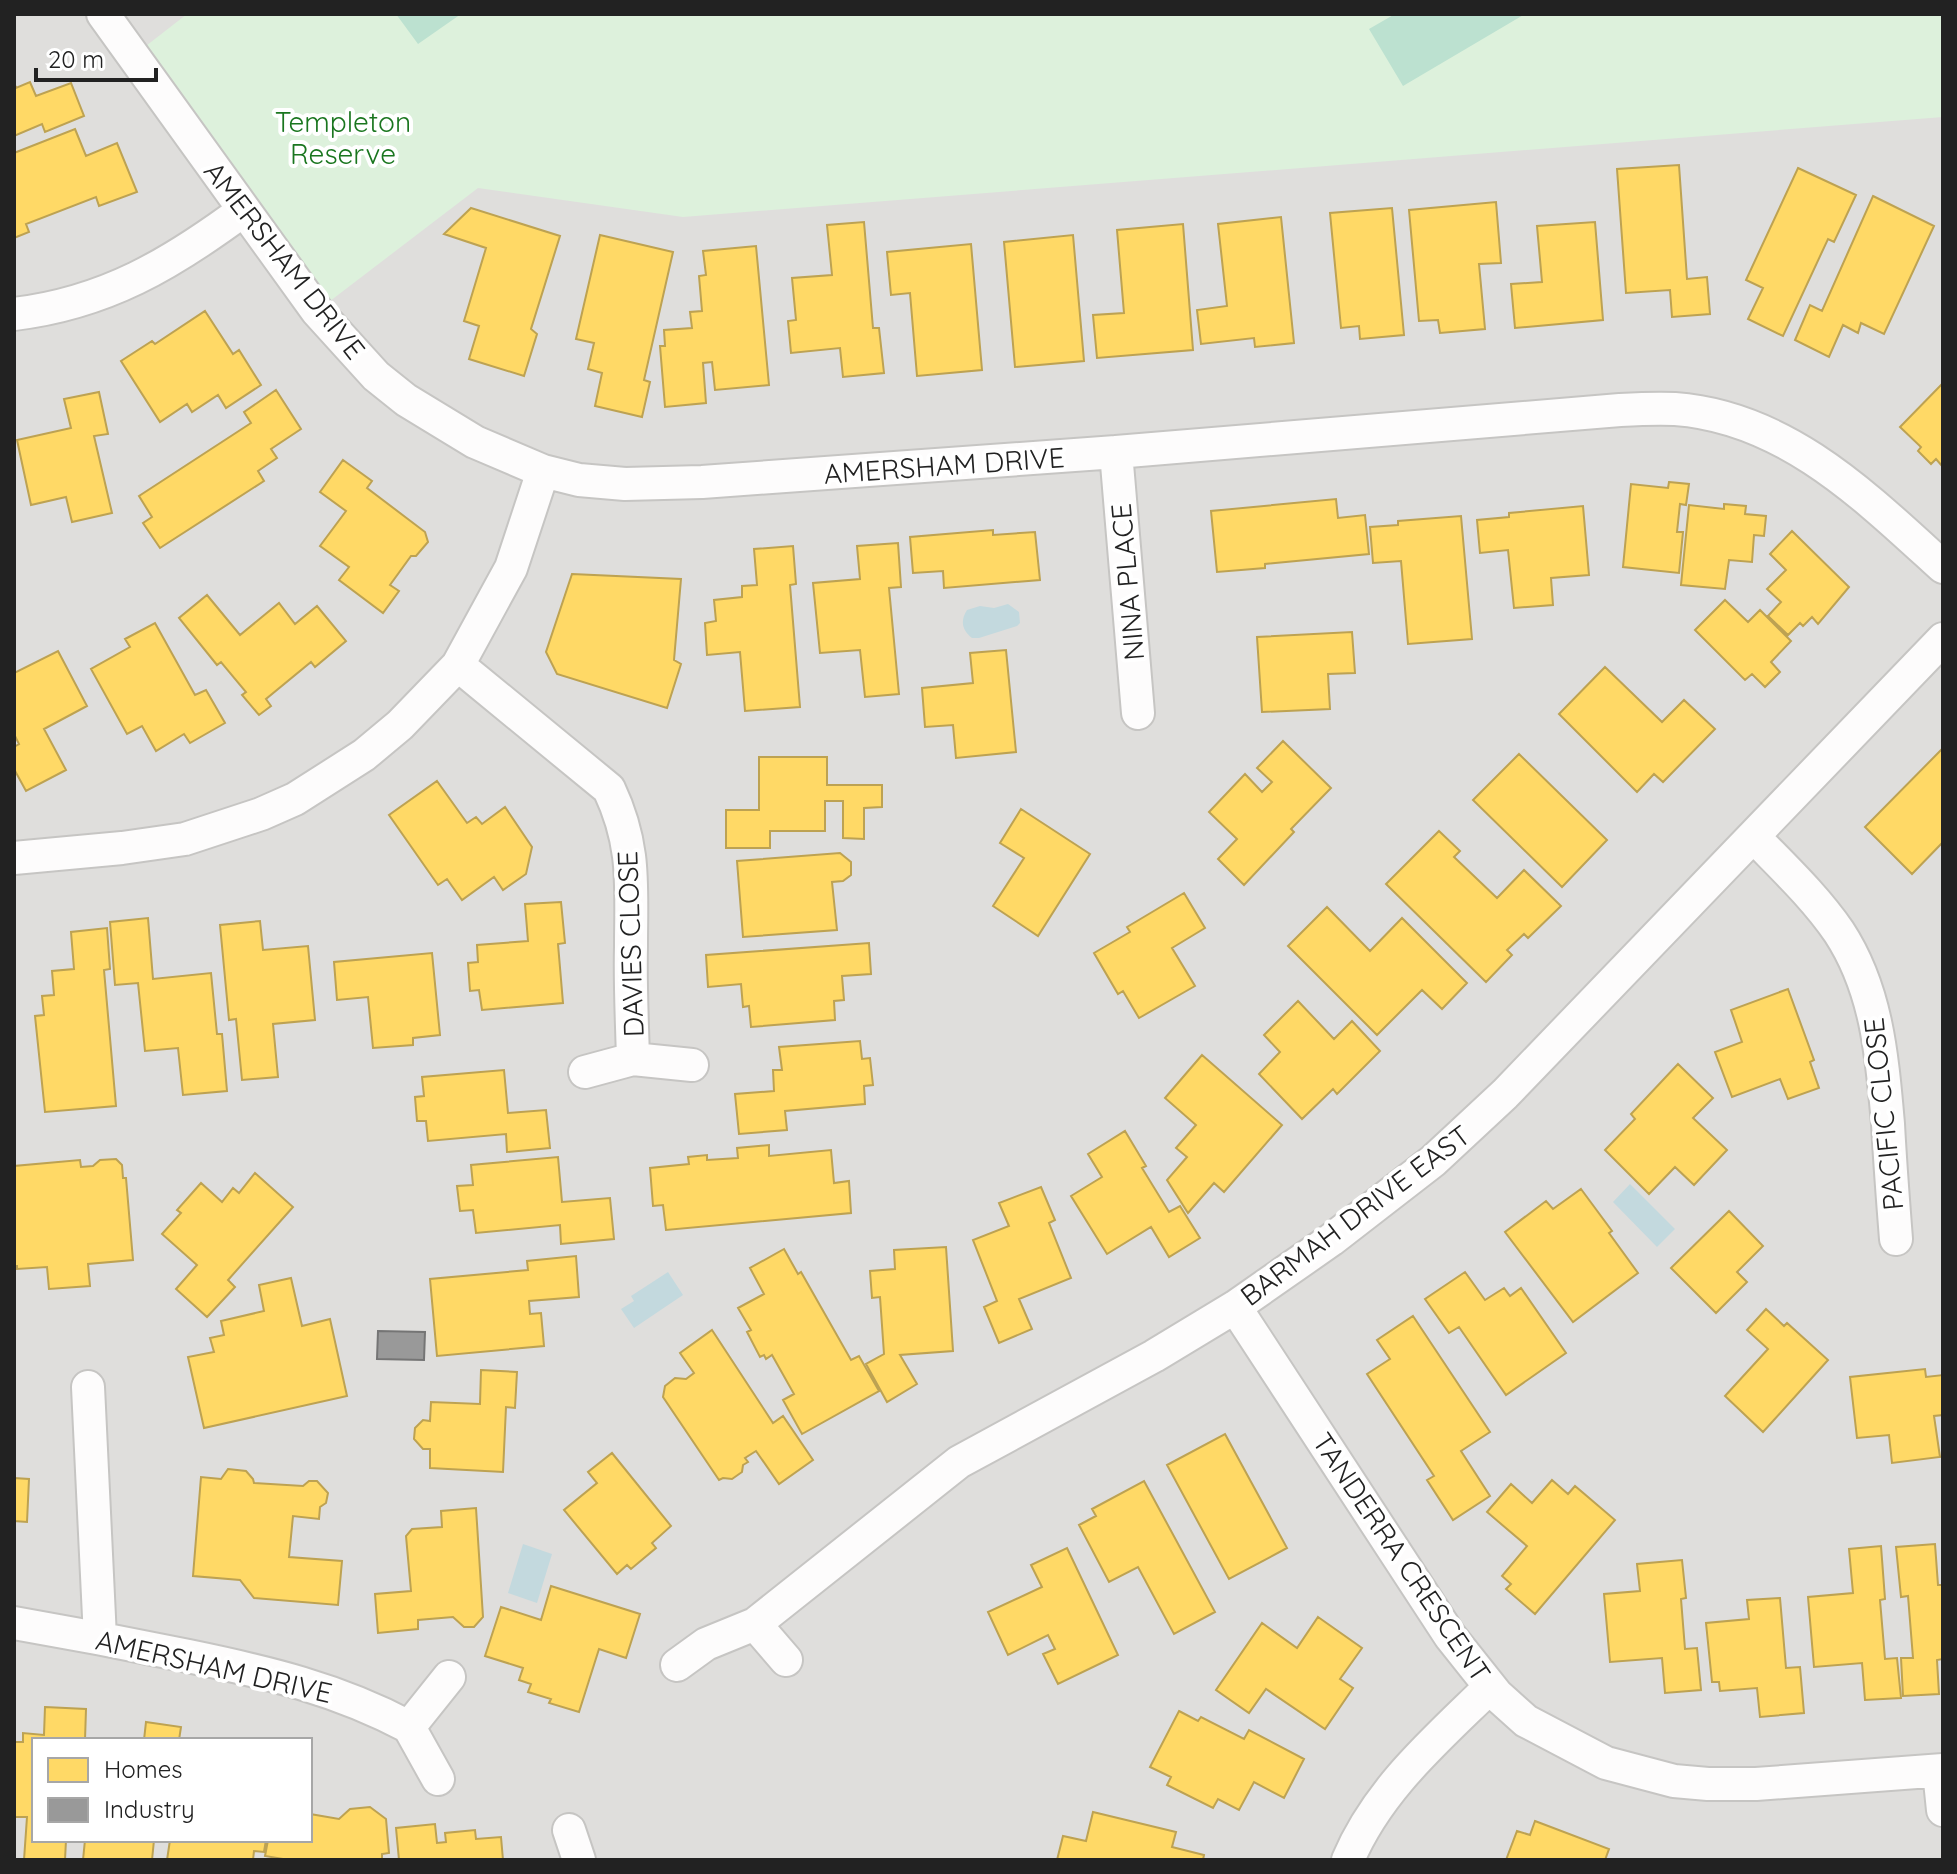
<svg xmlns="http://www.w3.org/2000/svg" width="1957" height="1874" font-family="Quicksand,sans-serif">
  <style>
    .residential { fill: #dfdedc; fill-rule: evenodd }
    .park { fill: #ddf1dc }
    .pitch { fill: #bce1d0 }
    .water { fill: #c3d9de }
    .homes { fill: #ffd966; stroke: #bda252; stroke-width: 2 }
    .industry { fill: #999; stroke: #757575; stroke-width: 2 }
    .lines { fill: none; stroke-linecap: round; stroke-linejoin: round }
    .minor-casing { stroke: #c6c5c3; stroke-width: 36 }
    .minor { stroke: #fdfcfc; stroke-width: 32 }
    .labels { text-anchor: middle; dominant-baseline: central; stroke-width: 8; stroke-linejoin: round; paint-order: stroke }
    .park-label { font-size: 28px; fill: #1a761f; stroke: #fff }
    .street-label { font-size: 28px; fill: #222; stroke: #fff }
  </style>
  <rect width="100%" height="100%" fill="#f0eeeb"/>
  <path class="residential" d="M 14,14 L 1943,14 L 1943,1860 L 14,1860 ZM 34,1740 L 310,1740 L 310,1840 L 34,1840 Z"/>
  <path class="park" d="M 187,14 L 1943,14 L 1943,117 L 683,217 L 478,188 L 317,311 L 133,56 Z"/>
  <path class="pitch" d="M 396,14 L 461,14 L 418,44 Z
    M 1395,14 L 1525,14 L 1403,86 L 1369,29 Z"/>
  <path class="water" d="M 1008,604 L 1019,612 L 1020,623 L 1017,626 L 979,638 L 972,638 C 962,630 960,621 967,610 L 980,606 L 994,608 Z
    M 1630,1184 L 1675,1229 L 1657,1247 L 1613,1202 Z
    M 668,1272 L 683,1295 L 634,1328 L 621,1309 L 634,1301 L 631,1296 Z
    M 523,1544 L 552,1554 L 537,1603 L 508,1593 Z"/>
  <path class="homes" d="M 14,82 L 16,88 L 30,82 L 36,96 L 71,83 L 84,116 L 45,132 L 42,124 L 14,136 Z
    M 75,129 L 86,156 L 117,143 L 137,192 L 99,206 L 96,197 L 26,224 L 29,232 L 14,238 L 14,153 Z
    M 1679,165 L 1687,279 L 1707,277 L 1710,314 L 1672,317 L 1670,290 L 1626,293 L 1617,169 Z
    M 1798,168 L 1856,195 L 1834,242 L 1828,239 L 1783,336 L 1748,319 L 1763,288 L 1746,280 Z
    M 1873,196 L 1934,226 L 1884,334 L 1861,323 L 1858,333 L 1843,325 L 1829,357 L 1795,340 L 1810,305 L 1822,311 Z
    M 1496,202 L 1501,263 L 1479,264 L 1485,329 L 1440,333 L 1438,320 L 1419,321 L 1409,210 Z
    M 471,208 L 560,236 L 531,329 L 537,334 L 524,376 L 469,359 L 479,326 L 464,321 L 486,248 L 444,234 Z
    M 1392,208 L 1404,335 L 1360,339 L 1359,326 L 1341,328 L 1330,213 Z
    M 1281,217 L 1294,343 L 1255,347 L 1254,338 L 1201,344 L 1197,310 L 1227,306 L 1218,224 Z
    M 864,222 L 873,328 L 879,328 L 884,373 L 843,377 L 840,348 L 791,353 L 788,321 L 796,320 L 792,278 L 832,275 L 827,225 Z
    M 1595,222 L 1603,320 L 1515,328 L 1511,284 L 1542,282 L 1537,226 Z
    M 1183,224 L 1193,350 L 1097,358 L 1093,315 L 1124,313 L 1117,230 Z
    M 600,235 L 673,252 L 644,380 L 650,382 L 642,417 L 595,406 L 602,373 L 588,369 L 594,343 L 576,339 Z
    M 1073,235 L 1084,361 L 1015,367 L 1004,242 Z
    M 971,244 L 982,370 L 917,376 L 910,293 L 891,295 L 887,252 Z
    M 756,246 L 769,385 L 715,390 L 712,362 L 703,363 L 706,403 L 665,407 L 660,346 L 665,346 L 664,330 L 692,328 L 690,312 L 702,311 L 699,276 L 706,275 L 703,251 Z
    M 205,311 L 233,354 L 239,350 L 261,385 L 226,408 L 218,395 L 192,412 L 187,404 L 160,422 L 121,361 L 152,341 L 155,344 Z
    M 1943,383 L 1943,467 L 1936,459 L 1931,464 L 1918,451 L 1921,447 L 1900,427 Z
    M 276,390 L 301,429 L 271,449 L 277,458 L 258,471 L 264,481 L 160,548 L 143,523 L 152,517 L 139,496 L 251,423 L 244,412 Z
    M 99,392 L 108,434 L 94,436 L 112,513 L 72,522 L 66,497 L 31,505 L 17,440 L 71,428 L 64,399 Z
    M 343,460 L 372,481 L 367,488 L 425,532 L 428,542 L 416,556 L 411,556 L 390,585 L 399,591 L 383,613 L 339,580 L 349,567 L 320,546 L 346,511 L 320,492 Z
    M 1669,482 L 1689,484 L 1686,505 L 1680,504 L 1677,532 L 1683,532 L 1679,573 L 1623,567 L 1631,484 L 1668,488 Z
    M 1336,499 L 1338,518 L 1365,515 L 1369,554 L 1265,564 L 1265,568 L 1217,572 L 1211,511 Z
    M 1724,504 L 1746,506 L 1745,514 L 1766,516 L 1764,536 L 1754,535 L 1752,562 L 1729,560 L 1725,589 L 1681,585 L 1689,505 L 1724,509 Z
    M 1583,506 L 1589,575 L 1551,578 L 1553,605 L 1514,608 L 1508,550 L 1480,553 L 1477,520 L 1509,517 L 1509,513 Z
    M 1461,516 L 1472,639 L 1408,644 L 1401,561 L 1373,563 L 1370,527 L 1398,525 L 1398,521 Z
    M 993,530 L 993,535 L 1035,532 L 1040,580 L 944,588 L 943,571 L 913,573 L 910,537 Z
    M 1792,531 L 1849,587 L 1818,624 L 1812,617 L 1803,626 L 1800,623 L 1788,635 L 1768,616 L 1781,602 L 1767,589 L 1786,570 L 1770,554 Z
    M 898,543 L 901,587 L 889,588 L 899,694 L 865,697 L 860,650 L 820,653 L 813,583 L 860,579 L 857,546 Z
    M 793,546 L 796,584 L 790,585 L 800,707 L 745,711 L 740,652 L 707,655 L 705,623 L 716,621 L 714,600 L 742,597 L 742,586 L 757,585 L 754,549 Z
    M 572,574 L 681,579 L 674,660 L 681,664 L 667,708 L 557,674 L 546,652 Z
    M 207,595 L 240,635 L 279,603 L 295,624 L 317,606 L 346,641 L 315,667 L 311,662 L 266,699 L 271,706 L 259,715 L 242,695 L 246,692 L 221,662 L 217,665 L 179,618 Z
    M 1725,600 L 1748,622 L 1760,610 L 1791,641 L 1771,662 L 1780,672 L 1765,687 L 1752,674 L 1745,680 L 1695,630 Z
    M 155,623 L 195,695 L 206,690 L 225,723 L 190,743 L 184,734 L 156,751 L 142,726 L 127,734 L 91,669 L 130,647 L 125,639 Z
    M 1352,632 L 1355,673 L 1328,674 L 1330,709 L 1262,712 L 1257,637 Z
    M 1006,650 L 1016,752 L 956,758 L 953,725 L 925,727 L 922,688 L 973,683 L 970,653 Z
    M 58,651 L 87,706 L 44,729 L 66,770 L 26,791 L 14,769 L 14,747 L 19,744 L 14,734 L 14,673 Z
    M 1605,667 L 1662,722 L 1684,700 L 1715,729 L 1663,782 L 1654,774 L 1637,792 L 1559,714 Z
    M 1283,741 L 1331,788 L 1291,829 L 1294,832 L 1244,885 L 1218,859 L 1237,839 L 1209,812 L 1245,774 L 1262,792 L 1272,782 L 1257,768 Z
    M 1943,748 L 1943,842 L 1912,874 L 1865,827 Z
    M 1519,754 L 1607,840 L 1562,887 L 1473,800 Z
    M 759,757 L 827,757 L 827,785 L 882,785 L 882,807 L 864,808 L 864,839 L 843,838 L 843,801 L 825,801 L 825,831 L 770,831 L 770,848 L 726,848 L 726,810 L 759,810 Z
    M 437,781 L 467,823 L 476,817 L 482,824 L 505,807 L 532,847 L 526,874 L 503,890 L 494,877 L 462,900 L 447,879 L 438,885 L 389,815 Z
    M 1021,809 L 1090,854 L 1038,936 L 993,906 L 1024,858 L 1000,843 Z
    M 1439,831 L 1460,851 L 1454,857 L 1497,898 L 1524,870 L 1561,906 L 1528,938 L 1524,934 L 1507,950 L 1512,955 L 1486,982 L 1386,884 Z
    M 840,853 L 851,862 L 851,875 L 843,881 L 832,882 L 837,930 L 743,937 L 737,861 Z
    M 1184,893 L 1205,928 L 1172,948 L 1195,986 L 1139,1018 L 1123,991 L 1118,994 L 1094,953 L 1130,932 L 1127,927 Z
    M 561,902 L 565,943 L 558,944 L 563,1003 L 482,1010 L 479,990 L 470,991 L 468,963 L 478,962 L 477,945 L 528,941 L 525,904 Z
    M 1327,907 L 1370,951 L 1402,918 L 1467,983 L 1442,1009 L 1422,990 L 1377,1035 L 1288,946 Z
    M 148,918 L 153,979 L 211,973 L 217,1034 L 222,1034 L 227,1091 L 183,1095 L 178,1048 L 145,1051 L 138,983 L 115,985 L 110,922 Z
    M 260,921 L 263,950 L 308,946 L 315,1020 L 273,1024 L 278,1077 L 242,1080 L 236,1019 L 229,1020 L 220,925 Z
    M 107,928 L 110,969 L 104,970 L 116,1106 L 45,1112 L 35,1016 L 44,1015 L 42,996 L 54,995 L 52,971 L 74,969 L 71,932 Z
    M 869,943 L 871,974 L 842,976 L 844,1000 L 834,1001 L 835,1020 L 751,1027 L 749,1006 L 743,1007 L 741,984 L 708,987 L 706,955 Z
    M 432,953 L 440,1035 L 413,1038 L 413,1045 L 373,1048 L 368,997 L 337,1000 L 334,962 Z
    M 1788,989 L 1814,1060 L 1810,1062 L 1819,1088 L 1788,1099 L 1780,1079 L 1732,1097 L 1715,1052 L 1742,1042 L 1731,1010 Z
    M 1298,1001 L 1334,1039 L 1352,1021 L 1380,1051 L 1337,1094 L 1333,1089 L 1302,1119 L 1259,1074 L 1280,1052 L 1264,1035 Z
    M 860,1041 L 862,1059 L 870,1058 L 873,1085 L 864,1086 L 865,1104 L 785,1111 L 787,1130 L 739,1134 L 735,1094 L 774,1091 L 773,1070 L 782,1070 L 779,1047 Z
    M 1202,1055 L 1282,1125 L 1224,1192 L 1214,1183 L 1188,1213 L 1167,1180 L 1187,1157 L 1176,1148 L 1196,1125 L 1165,1098 Z
    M 1678,1064 L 1713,1098 L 1693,1118 L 1727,1150 L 1694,1185 L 1675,1167 L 1649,1194 L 1605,1150 L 1635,1119 L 1631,1114 Z
    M 504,1070 L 508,1113 L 546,1110 L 550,1148 L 507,1152 L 506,1134 L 428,1141 L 426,1121 L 417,1121 L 415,1097 L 424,1096 L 422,1077 Z
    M 1125,1131 L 1146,1166 L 1142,1168 L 1169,1212 L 1180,1206 L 1200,1238 L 1169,1257 L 1151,1227 L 1107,1254 L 1071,1196 L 1102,1177 L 1088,1154 Z
    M 769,1145 L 769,1156 L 831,1150 L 834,1183 L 849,1181 L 851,1213 L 666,1230 L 663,1205 L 653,1206 L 650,1168 L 689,1164 L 688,1157 L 707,1155 L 707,1160 L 738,1158 L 737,1148 Z
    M 558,1157 L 562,1202 L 610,1198 L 614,1239 L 561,1244 L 560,1225 L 476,1233 L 473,1210 L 460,1211 L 457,1186 L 473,1185 L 471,1165 Z
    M 116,1159 L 122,1165 L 123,1178 L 126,1178 L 133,1260 L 88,1264 L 90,1286 L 49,1289 L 47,1267 L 17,1269 L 17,1266 L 14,1266 L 14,1166 L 80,1160 L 81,1167 L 93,1166 L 100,1160 Z
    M 255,1173 L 293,1207 L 228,1280 L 235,1287 L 207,1317 L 176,1289 L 197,1265 L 162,1234 L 181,1213 L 177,1210 L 201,1183 L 222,1202 L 233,1188 L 239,1193 Z
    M 1041,1187 L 1055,1220 L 1049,1223 L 1071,1278 L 1019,1299 L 1032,1329 L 999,1343 L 984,1307 L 997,1301 L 973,1240 L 1009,1226 L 999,1203 Z
    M 1581,1189 L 1612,1231 L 1609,1233 L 1638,1273 L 1573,1322 L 1505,1232 L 1546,1201 L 1553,1209 Z
    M 1729,1211 L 1763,1246 L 1737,1272 L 1747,1282 L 1716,1313 L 1671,1268 Z
    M 946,1247 L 953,1351 L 900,1355 L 917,1384 L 887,1402 L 866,1364 L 884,1354 L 880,1297 L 872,1298 L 870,1271 L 895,1269 L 894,1250 Z
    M 784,1249 L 798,1274 L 801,1272 L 851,1360 L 859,1356 L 879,1391 L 802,1434 L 783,1400 L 794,1394 L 772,1355 L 766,1359 L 764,1355 L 760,1357 L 747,1332 L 751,1330 L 738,1308 L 764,1294 L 750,1268 Z
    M 576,1256 L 579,1297 L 529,1301 L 530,1314 L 541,1313 L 544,1346 L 437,1356 L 430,1279 L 528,1270 L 527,1261 Z
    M 1465,1272 L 1485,1300 L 1504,1288 L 1510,1296 L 1521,1288 L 1566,1353 L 1506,1395 L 1459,1327 L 1449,1333 L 1425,1299 Z
    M 291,1278 L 302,1326 L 330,1319 L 347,1396 L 204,1428 L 188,1357 L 214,1352 L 210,1338 L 224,1335 L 221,1321 L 264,1311 L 259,1285 Z
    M 1766,1309 L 1784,1326 L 1787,1323 L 1828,1360 L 1763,1432 L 1725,1396 L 1768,1349 L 1747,1330 Z
    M 1413,1316 L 1490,1432 L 1461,1451 L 1490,1496 L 1453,1520 L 1427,1480 L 1434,1476 L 1367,1374 L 1390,1359 L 1377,1340 Z
    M 712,1330 L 773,1423 L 783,1416 L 813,1460 L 779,1484 L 756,1451 L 745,1458 L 748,1462 L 743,1465 L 742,1472 L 732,1479 L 723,1478 L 719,1480 L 663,1397 L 665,1386 L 675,1378 L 686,1379 L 694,1373 L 680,1353 Z
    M 1925,1369 L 1926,1377 L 1943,1375 L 1943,1415 L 1934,1416 L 1940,1457 L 1892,1463 L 1889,1435 L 1857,1438 L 1850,1377 Z
    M 481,1370 L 517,1372 L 515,1408 L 506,1407 L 503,1472 L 430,1468 L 430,1449 L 423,1449 L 414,1439 L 415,1428 L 423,1420 L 430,1421 L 431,1402 L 480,1404 Z
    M 1225,1434 L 1287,1548 L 1229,1579 L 1167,1465 Z
    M 612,1453 L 671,1526 L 652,1543 L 656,1548 L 631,1569 L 627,1565 L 617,1574 L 564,1510 L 597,1483 L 588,1472 Z
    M 228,1469 L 246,1471 L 253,1479 L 254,1483 L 303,1486 L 309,1481 L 317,1481 L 328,1493 L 326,1503 L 320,1507 L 319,1519 L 293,1516 L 289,1557 L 342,1561 L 338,1605 L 254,1598 L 240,1580 L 193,1576 L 201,1477 L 221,1479 Z
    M 14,1478 L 29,1479 L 27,1522 L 14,1521 Z
    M 1552,1480 L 1568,1494 L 1575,1486 L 1615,1520 L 1535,1614 L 1506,1589 L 1511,1584 L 1502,1576 L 1527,1546 L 1487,1512 L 1511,1484 L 1532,1503 Z
    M 1144,1481 L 1215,1612 L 1174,1634 L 1138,1567 L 1109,1582 L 1079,1525 L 1096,1516 L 1092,1509 Z
    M 476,1508 L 483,1617 L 474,1627 L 464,1627 L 453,1617 L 418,1620 L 418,1629 L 378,1633 L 375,1594 L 411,1591 L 406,1536 L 412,1529 L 442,1527 L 441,1511 Z
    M 1935,1544 L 1938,1585 L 1943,1585 L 1943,1659 L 1937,1660 L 1939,1694 L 1903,1696 L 1901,1658 L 1913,1658 L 1908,1596 L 1901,1597 L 1896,1547 Z
    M 1881,1546 L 1885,1599 L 1880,1600 L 1885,1659 L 1897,1658 L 1901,1698 L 1865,1700 L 1862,1663 L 1814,1667 L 1808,1597 L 1853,1593 L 1849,1549 Z
    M 1067,1548 L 1118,1655 L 1058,1684 L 1043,1654 L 1055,1649 L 1048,1635 L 1008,1655 L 988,1612 L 1042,1587 L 1031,1565 Z
    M 1682,1560 L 1686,1598 L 1681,1599 L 1685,1649 L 1697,1648 L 1701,1690 L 1665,1693 L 1662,1658 L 1610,1662 L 1604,1594 L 1640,1591 L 1637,1564 Z
    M 551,1586 L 640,1614 L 626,1658 L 599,1649 L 579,1712 L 549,1703 L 551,1699 L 528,1692 L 531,1684 L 519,1680 L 523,1668 L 485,1656 L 501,1607 L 541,1620 Z
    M 1780,1598 L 1786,1668 L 1800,1667 L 1804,1713 L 1760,1717 L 1757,1688 L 1720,1691 L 1719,1682 L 1712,1682 L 1706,1623 L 1749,1619 L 1747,1600 Z
    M 1318,1617 L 1362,1648 L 1340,1679 L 1353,1688 L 1325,1729 L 1266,1689 L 1249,1713 L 1216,1690 L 1262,1623 L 1297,1648 Z
    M 45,1707 L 86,1709 L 85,1740 L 34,1740 L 34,1840 L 66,1840 L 65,1860 L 24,1860 L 27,1817 L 14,1817 L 14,1742 L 23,1742 L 23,1733 L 44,1735 Z
    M 1179,1711 L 1198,1721 L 1201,1717 L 1244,1739 L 1249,1730 L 1304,1759 L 1284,1798 L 1254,1782 L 1239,1810 L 1218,1799 L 1213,1808 L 1167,1785 L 1171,1777 L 1150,1767 Z
    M 146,1722 L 181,1727 L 179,1740 L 144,1740 Z
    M 370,1807 L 386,1819 L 389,1853 L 382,1854 L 382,1860 L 289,1860 L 265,1856 L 268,1840 L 310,1840 L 310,1814 L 339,1819 L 350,1809 Z
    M 1093,1812 L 1176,1832 L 1172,1847 L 1204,1855 L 1203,1860 L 1057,1860 L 1063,1836 L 1086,1841 Z
    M 1535,1821 L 1609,1849 L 1605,1860 L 1506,1860 L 1517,1831 L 1530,1835 Z
    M 435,1824 L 437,1843 L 446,1842 L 445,1833 L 475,1830 L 476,1839 L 501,1837 L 503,1860 L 399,1860 L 396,1828 Z
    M 85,1840 L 154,1840 L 152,1860 L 83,1860 Z
    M 170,1840 L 266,1840 L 264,1852 L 254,1851 L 253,1860 L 167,1860 Z"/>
  <path class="industry" d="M 378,1331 L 425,1332 L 424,1360 L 377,1359 Z"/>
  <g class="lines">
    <g class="minor-casing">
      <path id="minor" d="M 103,14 L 317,311 L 376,376 L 406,400 L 475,442 L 543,471 L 579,480 L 625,484 L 702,482 L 1116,452 L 1620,410 C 1638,409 1657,408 1675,409 C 1786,417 1866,497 1943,567
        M 14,314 C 106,303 171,264 244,210
        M 1116,452 L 1138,713
        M 458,665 L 609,789 C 636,846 631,886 631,947 C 630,984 632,1021 633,1059
        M 1754,837 C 1783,867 1815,897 1839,932 C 1877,990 1882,1056 1888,1124 C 1890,1162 1893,1201 1896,1239
        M 14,858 L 122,848 L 185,839 L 261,814 L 295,799 L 364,755 L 400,725 L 458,665 L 511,568 L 543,471
        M 585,1072 L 633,1059 L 692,1065
        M 1235,1307 L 1450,1636 L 1497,1695 L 1526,1721 L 1606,1763 L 1674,1781 L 1708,1784 L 1756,1784 L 1943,1770
        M 88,1387 L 100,1638
        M 14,1623 C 72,1633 130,1644 188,1656 C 266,1672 338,1689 409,1727
        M 755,1624 L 959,1462 L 1154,1356 L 1235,1307 L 1331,1240 L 1433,1161 L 1505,1094 L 1943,639
        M 677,1665 L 706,1644 L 755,1624 L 786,1660
        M 1939,1771 L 1943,1810
        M 438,1779 L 409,1727 L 449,1677
        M 569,1830 L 579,1860
        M 1348,1860 C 1378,1789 1436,1740 1490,1687"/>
    </g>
    <use href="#minor" class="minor"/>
  </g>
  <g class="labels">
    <g class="park-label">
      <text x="343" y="121">Templeton<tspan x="343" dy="32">Reserve</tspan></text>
    </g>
    <g class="street-label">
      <text transform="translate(285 260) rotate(52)">AMERSHAM DRIVE</text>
      <text transform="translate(944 465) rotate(-4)">AMERSHAM DRIVE</text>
      <text transform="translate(1127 582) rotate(-95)">NINA PLACE</text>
      <text transform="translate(630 944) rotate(-92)">DAVIES CLOSE</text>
      <text transform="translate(1883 1114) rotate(-96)">PACIFIC CLOSE</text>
      <text transform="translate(1355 1215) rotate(-37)">BARMAH DRIVE EAST</text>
      <text transform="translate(1402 1557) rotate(56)">TANDERRA CRESCENT</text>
      <text transform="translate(214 1666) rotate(13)">AMERSHAM DRIVE</text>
    </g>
  </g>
  <rect width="1957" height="1874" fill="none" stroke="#222222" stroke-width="32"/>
  <rect x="32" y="1738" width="280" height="104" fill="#ffffff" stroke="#a7a7a7" stroke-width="2"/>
  <rect x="48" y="1758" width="40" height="24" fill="#ffd966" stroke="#a7a7a7" stroke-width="2"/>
  <text x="104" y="1778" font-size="24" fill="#222222">Homes</text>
  <rect x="48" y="1798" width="40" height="24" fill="#999999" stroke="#a7a7a7" stroke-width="2"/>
  <text x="104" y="1818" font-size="24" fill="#222222">Industry</text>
  <path d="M36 68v12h120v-12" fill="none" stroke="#222222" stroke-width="4"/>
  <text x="48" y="68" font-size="24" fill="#222222" stroke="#ffffff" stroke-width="6" paint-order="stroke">20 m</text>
</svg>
